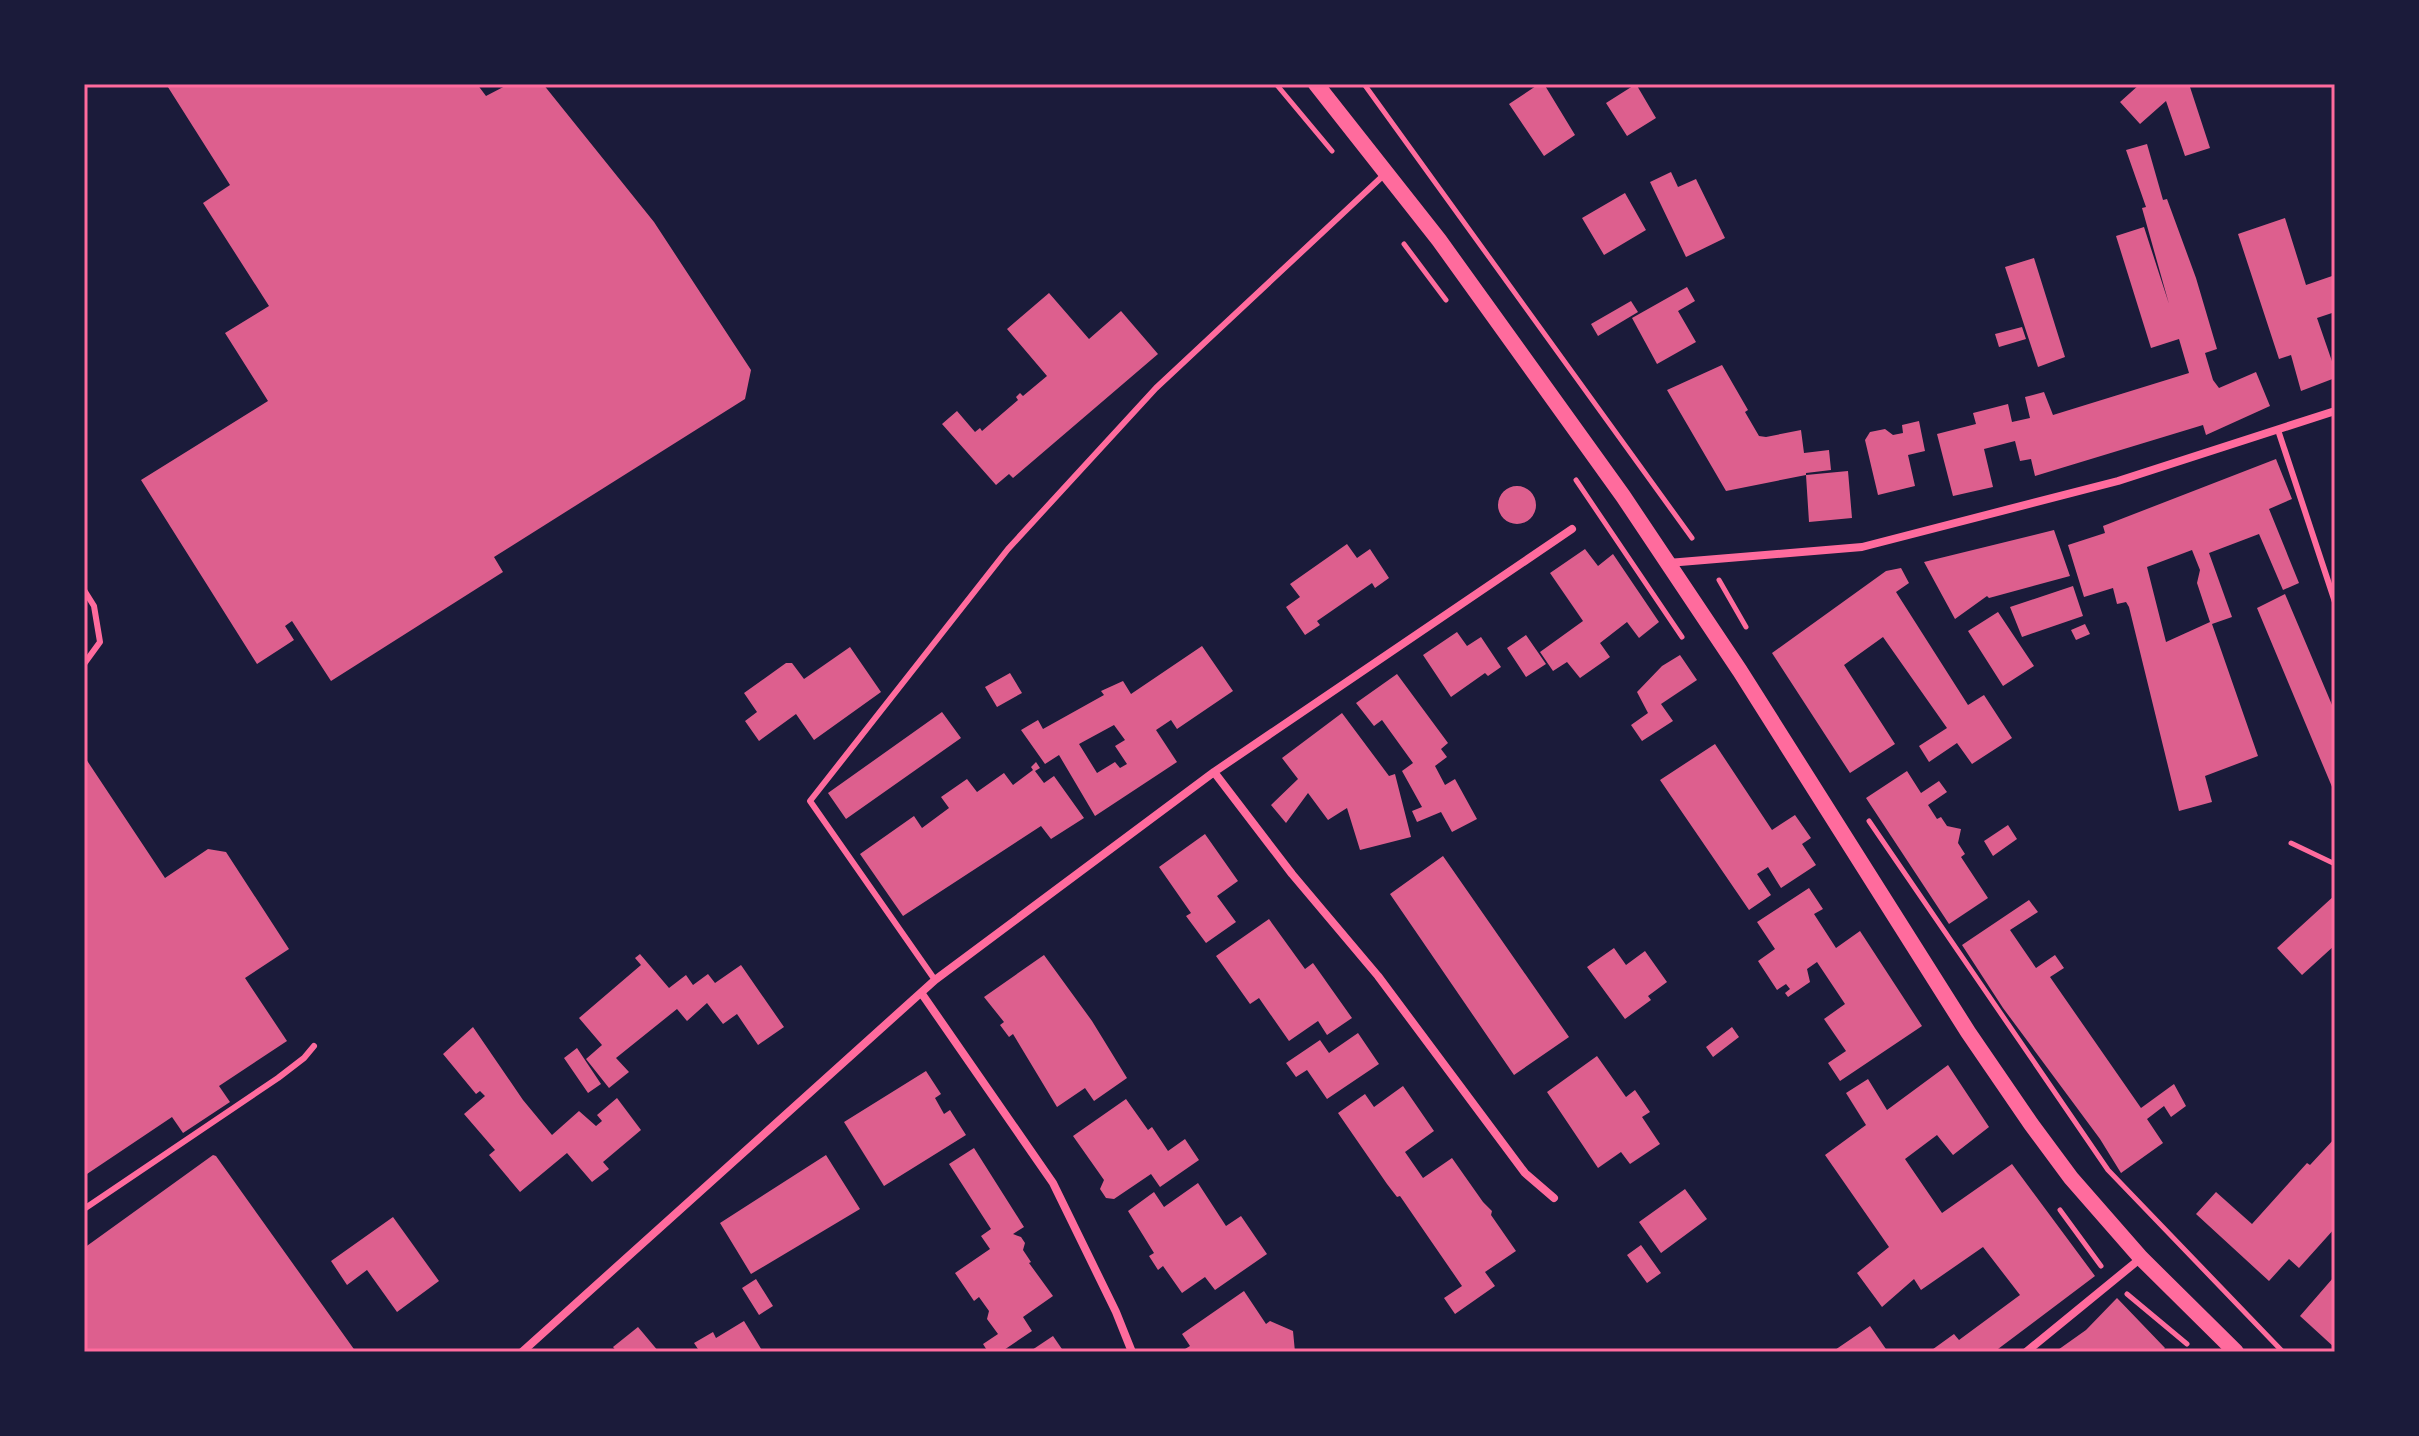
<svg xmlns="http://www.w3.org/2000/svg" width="2419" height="1436" font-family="Lato,sans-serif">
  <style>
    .building { fill: #dd5f8e; fill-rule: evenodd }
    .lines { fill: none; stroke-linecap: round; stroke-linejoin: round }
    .path { stroke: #ff6b9d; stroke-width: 5 }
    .service { stroke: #ff6b9d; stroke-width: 6 }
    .minor { stroke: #ff6b9d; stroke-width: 8 }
    .secondary { stroke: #ff6b9d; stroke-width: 16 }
    .neatline { fill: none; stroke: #ff6b9d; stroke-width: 3 }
  </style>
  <rect width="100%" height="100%" fill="#1b1b3a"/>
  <path class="building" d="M 166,84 L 477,84 L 486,96 L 509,84 L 543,84 L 654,222 L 751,370 L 745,399 L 494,557 L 503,572 L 331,681 L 292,621 L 285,626 L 294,640 L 257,664 L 141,480 L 268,401 L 225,333 L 269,306 L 203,203 L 230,185 Z
    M 1539,84 L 1544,84 L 1575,135 L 1544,156 L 1509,104 Z
    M 1636,84 L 1656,118 L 1627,136 L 1606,103 Z
    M 2140,84 L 2189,84 L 2210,148 L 2185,156 L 2166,101 L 2140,124 L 2120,102 Z
    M 2147,144 L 2163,200 L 2167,199 L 2196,278 L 2217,349 L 2205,353 L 2213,380 L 2219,388 L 2256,372 L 2270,406 L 2206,435 L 2203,425 L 2035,476 L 2031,459 L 2020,461 L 2015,441 L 1984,449 L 1993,487 L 1953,496 L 1937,434 L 1976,424 L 1973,413 L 2008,404 L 2012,422 L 2030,418 L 2025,397 L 2044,392 L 2053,415 L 2189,373 L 2179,339 L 2151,348 L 2116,236 L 2144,227 L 2169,304 L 2142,208 L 2146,207 L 2126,150 Z
    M 1671,172 L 1678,187 L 1696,179 L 1725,238 L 1686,257 L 1650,182 Z
    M 1625,193 L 1646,230 L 1604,255 L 1582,218 Z
    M 2285,218 L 2306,285 L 2335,275 L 2335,312 L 2317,318 L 2335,370 L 2335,378 L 2301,391 L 2291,355 L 2279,359 L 2238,234 Z
    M 2034,258 L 2065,357 L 2038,367 L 2005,267 Z
    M 1687,287 L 1695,301 L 1678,311 L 1696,342 L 1657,364 L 1632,318 Z
    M 1049,293 L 1089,339 L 1121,311 L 1158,354 L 1013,478 L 1009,474 L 996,485 L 942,424 L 957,411 L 975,432 L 980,428 L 982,431 L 1018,400 L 1016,397 L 1020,393 L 1023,396 L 1047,376 L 1007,329 Z
    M 1631,301 L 1638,312 L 1598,336 L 1591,324 Z
    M 2022,327 L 2026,339 L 1999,347 L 1995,334 Z
    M 1722,365 L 1748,410 L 1745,412 L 1759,436 L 1766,437 L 1801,430 L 1804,453 L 1829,450 L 1831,470 L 1806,473 L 1806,475 L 1848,471 L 1852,518 L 1809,522 L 1806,475 L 1726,491 L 1667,390 Z
    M 1919,421 L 1925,451 L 1908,455 L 1915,486 L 1878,495 L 1865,440 L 1870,432 L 1885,429 L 1893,435 L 1903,433 L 1902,425 Z
    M 2276,459 L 2292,499 L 2269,509 L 2299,583 L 2283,590 L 2259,534 L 2209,553 L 2232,617 L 2212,624 L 2258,756 L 2205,776 L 2212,802 L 2179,811 L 2129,607 L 2126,602 L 2117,604 L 2113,588 L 2084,597 L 2068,545 L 2105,533 L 2103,526 ZM 2192,550 L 2200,570 L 2197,583 L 2210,622 L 2166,642 L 2147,567 Z
    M1498 505a19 19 0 1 1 38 0a19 19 0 1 1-38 0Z
    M 2054,530 L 2070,576 L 1989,598 L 1987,596 L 1955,619 L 1924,562 Z
    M 1347,544 L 1357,558 L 1370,549 L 1389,578 L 1375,588 L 1372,583 L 1317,621 L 1320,625 L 1305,635 L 1286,607 L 1300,597 L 1290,584 Z
    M 1585,549 L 1598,566 L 1613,554 L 1659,622 L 1639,638 L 1627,622 L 1600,643 L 1610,657 L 1580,678 L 1567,662 L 1553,671 L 1540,652 L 1583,621 L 1550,573 Z
    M 1901,568 L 1909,583 L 1896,592 L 1968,705 L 1984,695 L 2012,738 L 1972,764 L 1957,743 L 1929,762 L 1919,746 L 1947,728 L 1883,637 L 1844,665 L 1895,744 L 1850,773 L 1772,653 L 1886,571 Z
    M 2073,586 L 2083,616 L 2022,637 L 2010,607 Z
    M 2285,594 L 2335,712 L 2335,794 L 2257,608 Z
    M 1998,612 L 2034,666 L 2003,686 L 1968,631 Z
    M 2085,624 L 2090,634 L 2076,640 L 2071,630 Z
    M 1457,632 L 1467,646 L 1481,637 L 1501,667 L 1488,676 L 1485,673 L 1451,697 L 1423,655 Z
    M 1526,635 L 1546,664 L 1526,677 L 1507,648 Z
    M 1202,646 L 1233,691 L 1177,729 L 1171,720 L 1156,730 L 1177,762 L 1095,816 L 1059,755 L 1045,764 L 1021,730 L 1038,720 L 1043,729 L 1104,695 L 1101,691 L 1123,681 L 1131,694 ZM 1114,725 L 1125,740 L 1115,746 L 1127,764 L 1120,768 L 1115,762 L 1097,773 L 1079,744 Z
    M 850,647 L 881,692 L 814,740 L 796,714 L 759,741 L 745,721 L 757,712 L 744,693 L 786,663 L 792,663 L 804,679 Z
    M 1680,655 L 1697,680 L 1661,704 L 1673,721 L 1642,741 L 1631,725 L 1648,713 L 1637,692 L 1662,666 Z
    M 1010,673 L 1022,693 L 997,707 L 985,687 Z
    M 1397,674 L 1448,743 L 1441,749 L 1447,757 L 1435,766 L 1445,785 L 1455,779 L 1477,819 L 1452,832 L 1441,812 L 1417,822 L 1412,811 L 1422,807 L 1402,771 L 1413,763 L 1382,720 L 1374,726 L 1356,703 Z
    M 942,712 L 961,738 L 846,819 L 828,793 Z
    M 1342,713 L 1389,776 L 1395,774 L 1411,837 L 1360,850 L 1347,808 L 1328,820 L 1308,793 L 1286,823 L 1271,805 L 1298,779 L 1282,758 Z
    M 1715,744 L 1772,830 L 1795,815 L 1811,838 L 1802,844 L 1816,865 L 1781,888 L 1768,867 L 1757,874 L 1771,895 L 1749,910 L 1660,780 Z
    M 84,756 L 165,878 L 208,849 L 226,852 L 289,949 L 245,978 L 287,1041 L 219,1086 L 230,1102 L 183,1133 L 172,1117 L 84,1176 Z
    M 1036,762 L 1040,768 L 1035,771 L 1044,783 L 1054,776 L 1084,818 L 1051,839 L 1041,826 L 903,916 L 860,854 L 914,816 L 922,828 L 949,808 L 941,797 L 967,779 L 977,792 L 1004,773 L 1013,785 L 1033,770 L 1031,767 Z
    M 1907,771 L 1921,793 L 1939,781 L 1947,792 L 1928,805 L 1937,819 L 1941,817 L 1947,826 L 1961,829 L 1958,843 L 1965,854 L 1961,857 L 1988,898 L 1949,924 L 1866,798 Z
    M 2008,825 L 2017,839 L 1993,856 L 1984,841 Z
    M 1205,834 L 1238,881 L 1217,896 L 1236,922 L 1206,943 L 1186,916 L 1191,913 L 1159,867 Z
    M 1443,856 L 1569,1037 L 1514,1075 L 1390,894 Z
    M 1809,888 L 1823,909 L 1814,914 L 1836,948 L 1860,931 L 1922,1026 L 1840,1081 L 1828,1063 L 1846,1051 L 1824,1019 L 1845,1004 L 1817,962 L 1807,969 L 1810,982 L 1788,997 L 1785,993 L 1790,989 L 1786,984 L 1777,990 L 1758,961 L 1775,949 L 1757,922 Z
    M 2335,895 L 2335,945 L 2302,975 L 2277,948 Z
    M 2029,900 L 2038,912 L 2010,930 L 2036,968 L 2055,955 L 2064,968 L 2050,977 L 2141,1108 L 2174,1084 L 2186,1106 L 2171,1117 L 2164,1106 L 2147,1119 L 2163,1143 L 2121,1173 L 2100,1139 L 2003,1008 L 1962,945 Z
    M 1269,919 L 1305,969 L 1313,963 L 1352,1018 L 1327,1035 L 1318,1021 L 1289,1041 L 1259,998 L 1250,1004 L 1216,956 Z
    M 1614,948 L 1626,965 L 1645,951 L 1667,982 L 1648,996 L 1651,1000 L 1625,1019 L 1587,967 Z
    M 640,954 L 669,988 L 686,975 L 693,985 L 708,974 L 715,983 L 741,965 L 784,1027 L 758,1045 L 737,1014 L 723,1024 L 707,1003 L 687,1021 L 677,1009 L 616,1058 L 629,1072 L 609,1088 L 586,1059 L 602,1045 L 579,1018 L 641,965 L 635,958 Z
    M 1044,955 L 1092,1021 L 1127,1078 L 1094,1101 L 1085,1088 L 1057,1107 L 1013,1034 L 1009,1037 L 1000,1025 L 1004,1022 L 984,997 Z
    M 473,1027 L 523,1100 L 552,1135 L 579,1111 L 596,1126 L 602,1121 L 597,1115 L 617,1098 L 641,1130 L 603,1162 L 609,1169 L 592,1182 L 567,1153 L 520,1192 L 489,1155 L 495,1150 L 464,1114 L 485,1096 L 480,1091 L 476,1094 L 443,1054 Z
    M 1732,1027 L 1739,1037 L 1713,1057 L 1706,1047 Z
    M 1358,1033 L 1379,1064 L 1327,1099 L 1307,1070 L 1296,1077 L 1286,1063 L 1320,1040 L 1329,1053 Z
    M 577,1048 L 601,1084 L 588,1093 L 564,1058 Z
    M 1597,1056 L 1626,1097 L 1635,1090 L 1650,1112 L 1642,1117 L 1660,1144 L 1630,1164 L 1621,1152 L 1598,1168 L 1547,1092 Z
    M 1948,1065 L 1989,1127 L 1953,1155 L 1937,1135 L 1905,1159 L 1942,1213 L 2012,1164 L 2095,1276 L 1994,1352 L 1929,1352 L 1954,1334 L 1959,1340 L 2020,1295 L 1983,1247 L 1921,1290 L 1914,1279 L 1882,1307 L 1857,1273 L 1889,1247 L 1825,1155 L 1866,1125 L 1846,1093 L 1868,1079 L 1887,1110 Z
    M 926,1071 L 941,1094 L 935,1098 L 944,1114 L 950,1110 L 966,1135 L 884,1186 L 844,1122 Z
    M 1403,1086 L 1434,1131 L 1405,1152 L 1423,1178 L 1452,1158 L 1483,1202 L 1492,1211 L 1491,1215 L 1516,1251 L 1485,1272 L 1495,1286 L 1455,1314 L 1444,1298 L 1462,1286 L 1400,1196 L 1397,1197 L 1387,1184 L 1338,1113 L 1365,1094 L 1374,1107 Z
    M 1126,1099 L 1148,1130 L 1152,1127 L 1168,1151 L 1185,1139 L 1199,1160 L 1160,1187 L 1151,1174 L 1114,1199 L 1106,1198 L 1100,1189 L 1104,1180 L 1073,1136 Z
    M 2335,1138 L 2335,1228 L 2299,1268 L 2289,1259 L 2269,1281 L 2196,1214 L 2216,1192 L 2252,1224 L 2307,1163 L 2310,1165 Z
    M 974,1148 L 1024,1227 L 1013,1234 L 1021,1237 L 1025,1243 L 1023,1250 L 1031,1262 L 1029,1263 L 1053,1296 L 1023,1317 L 1032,1331 L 1001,1352 L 988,1352 L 983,1344 L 998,1334 L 987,1319 L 989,1311 L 979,1297 L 974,1301 L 955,1273 L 990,1249 L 981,1236 L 991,1229 L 949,1164 Z
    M 213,1155 L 216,1156 L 356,1352 L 84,1352 L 84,1248 Z
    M 826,1155 L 860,1209 L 751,1274 L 720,1223 Z
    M 1198,1183 L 1226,1226 L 1241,1216 L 1267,1254 L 1215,1290 L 1205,1277 L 1182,1293 L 1163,1266 L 1158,1270 L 1149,1256 L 1154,1253 L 1128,1211 L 1154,1192 L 1164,1207 Z
    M 1685,1189 L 1707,1219 L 1661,1253 L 1639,1222 Z
    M 393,1217 L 439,1281 L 397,1312 L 367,1270 L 347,1285 L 331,1261 Z
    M 1641,1245 L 1661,1273 L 1647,1283 L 1627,1255 Z
    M 2333,1278 L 2335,1279 L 2335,1348 L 2300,1316 Z
    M 756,1279 L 773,1306 L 759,1315 L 742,1288 Z
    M 1244,1291 L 1266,1324 L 1270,1321 L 1293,1331 L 1295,1352 L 1187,1352 L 1185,1349 L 1190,1346 L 1182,1334 Z
    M 2117,1298 L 2165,1348 L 2161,1352 L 2055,1352 L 2086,1330 Z
    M 744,1321 L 763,1352 L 700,1352 L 694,1343 L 713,1332 L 716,1338 Z
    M 1870,1326 L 1888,1352 L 1832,1352 Z
    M 638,1327 L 659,1352 L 617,1352 L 613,1347 Z
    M 1053,1336 L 1064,1352 L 1029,1352 Z"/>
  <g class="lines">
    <path class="path" d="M 1276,84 L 1332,151
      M 1364,84 L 1692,538
      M 1404,244 L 1446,300
      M 1576,480 L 1682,637
      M 1719,580 L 1746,627
      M 1869,821 L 2108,1170 L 2283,1352
      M 2291,843 L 2335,864
      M 2060,1210 L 2101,1266
      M 2127,1294 L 2187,1344"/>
    <path class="service" d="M 2278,430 L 2335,602
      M 84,590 L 94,606 L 100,642 L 84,664
      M 935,980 L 810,801 L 1008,549 L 1156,388 L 1386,173
      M 84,1209 L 278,1078 L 304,1058 L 314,1046"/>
    <path class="minor" d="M 1668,563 L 1862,547 L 2118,481 L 2335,411
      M 1214,772 L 1292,874 L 1378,976 L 1525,1173 L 1554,1198
      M 922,994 L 1053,1183 L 1116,1312 L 1132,1352
      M 522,1352 L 935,980 L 1214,772 L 1572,529
      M 2026,1352 L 2141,1258"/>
    <path class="secondary" d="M 1316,84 L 1439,240 L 1623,496 L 1740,671 L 1968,1032 L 2031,1124 L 2071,1178 L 2141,1258 L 2236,1352"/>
  </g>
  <rect width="2419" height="1436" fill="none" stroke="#1b1b3a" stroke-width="172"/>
  <rect x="86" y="86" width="2247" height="1264" class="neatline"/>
</svg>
